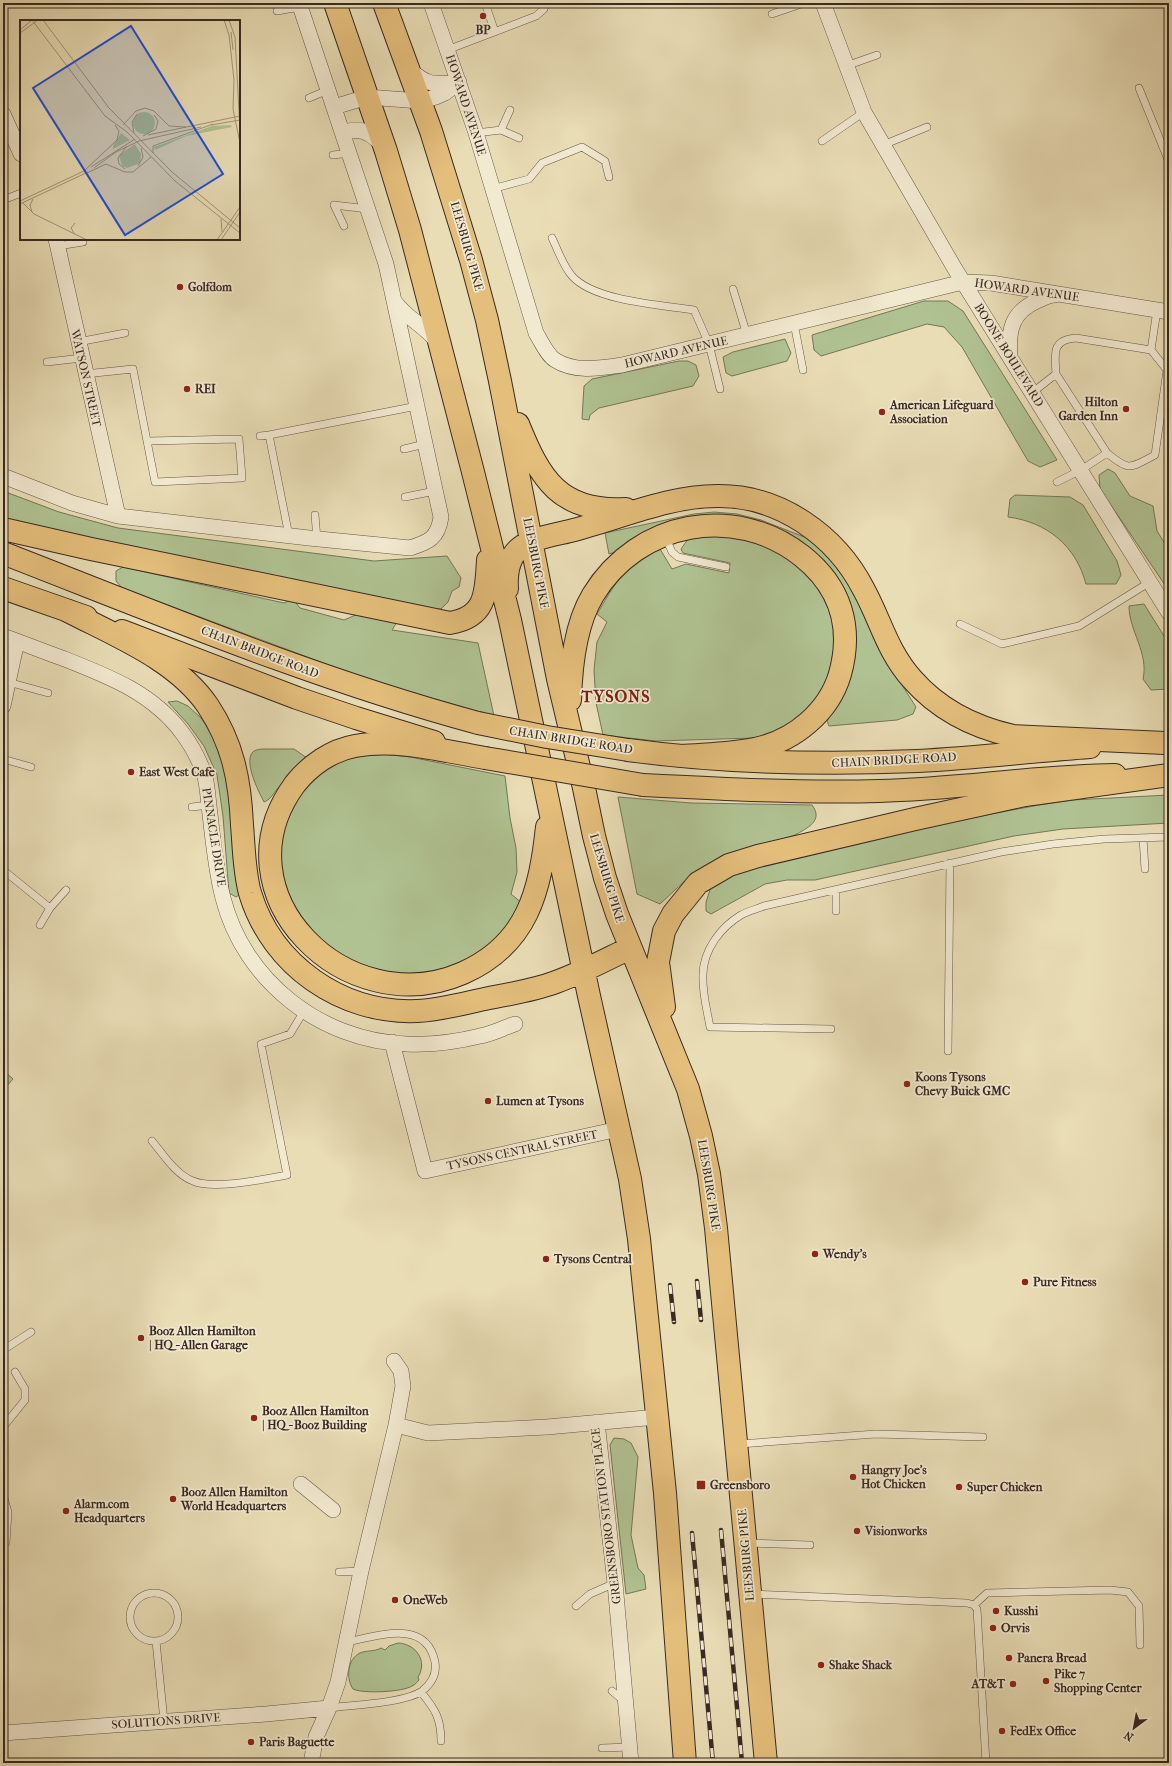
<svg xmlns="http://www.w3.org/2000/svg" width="1172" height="1766" font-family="'IM FELL French Canon',serif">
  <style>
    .green { fill: #b0c292; stroke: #74765a }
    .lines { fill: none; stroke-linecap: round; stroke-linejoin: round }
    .lane-casing { stroke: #655747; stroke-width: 8 }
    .street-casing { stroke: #655747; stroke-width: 16 }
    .primary-casing { stroke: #392a22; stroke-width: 24 }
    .highway-casing { stroke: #392a22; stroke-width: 24 }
    .lane { stroke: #f1e9d0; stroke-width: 7 }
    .street { stroke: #f1e9d0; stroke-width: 15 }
    .primary { stroke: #e4be7b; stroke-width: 22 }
    .highway { stroke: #e4be7b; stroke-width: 22 }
    .rail-casing { stroke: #392a22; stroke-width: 4.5 }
    .rail { stroke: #f1e9d0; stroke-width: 3; stroke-dasharray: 9; stroke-linecap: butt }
    .primary-bridge-casing { stroke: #392a22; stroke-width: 24; stroke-linecap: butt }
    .primary-bridge { stroke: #e4be7b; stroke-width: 22 }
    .poi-dot { fill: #8f2418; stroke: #f1e9d0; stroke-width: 1.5 }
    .labels { text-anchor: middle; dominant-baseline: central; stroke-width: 3.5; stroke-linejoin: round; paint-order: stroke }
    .poi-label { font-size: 12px; font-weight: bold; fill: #392a22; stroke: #f1e9d0; text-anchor: start }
    .street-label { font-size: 12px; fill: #392a22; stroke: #f1e9d0 }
    .district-label { font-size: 16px; font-weight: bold; letter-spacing: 1px; fill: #7a1f14; stroke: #f1e9d0 }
    .inset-road { fill: none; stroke: #a3957b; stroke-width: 1 }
    .view { fill: #1d4ed8; fill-opacity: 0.15; stroke: #1d4ed8; stroke-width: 2 }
    .inset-edge { fill: none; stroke: #392a22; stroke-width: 2 }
  </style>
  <rect width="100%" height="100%" fill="#e9ddb6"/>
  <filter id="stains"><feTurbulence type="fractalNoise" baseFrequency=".005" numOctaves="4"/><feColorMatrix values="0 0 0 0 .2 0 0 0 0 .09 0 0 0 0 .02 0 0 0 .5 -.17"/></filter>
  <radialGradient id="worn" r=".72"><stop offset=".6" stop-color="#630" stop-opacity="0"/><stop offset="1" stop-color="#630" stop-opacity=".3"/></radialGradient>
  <path class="green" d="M 924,301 L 948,301 L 963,311 L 1057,460 L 1040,467 L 1028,461 L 962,347 L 944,327 L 927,324 L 821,356 L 814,350 L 812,335 Z
    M 785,339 L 791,353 L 787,361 L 732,376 L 726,373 L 723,357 L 733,352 Z
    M 679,361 L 688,361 L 696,365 L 699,376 L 693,386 L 599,408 L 590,415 L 589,420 L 582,419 L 584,386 L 592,379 Z
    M 1108,469 L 1115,473 L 1130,496 L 1153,506 L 1157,531 L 1169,550 L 1169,591 L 1100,489 L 1099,475 Z
    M 3,491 L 59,512 L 118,528 L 374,561 L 447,556 L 461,578 L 459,587 L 452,591 L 448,602 L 441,609 L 424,609 L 3,521 Z
    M 1015,495 L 1070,497 L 1083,505 L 1117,561 L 1121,575 L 1116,584 L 1086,584 C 1076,546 1047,522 1008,517 L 1010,499 Z
    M 714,512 L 737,514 L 761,520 L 817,542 L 848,575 L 863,604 L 879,649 L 916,707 L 913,714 L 897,720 L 829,726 L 827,721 L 846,682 L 830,574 L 734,518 L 609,554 L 605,533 L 694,514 Z
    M 704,535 L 731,537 L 754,542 L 782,554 L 800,567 L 816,584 L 827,603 L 833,616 L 837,636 L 827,681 L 817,702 L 793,723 L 771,734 L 753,738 L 656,741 L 603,735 L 596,703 L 594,670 L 597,642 L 607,622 L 597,614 C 612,589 619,574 643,557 C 649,553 653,549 660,549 L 672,569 L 686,564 L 729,573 L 730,563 L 683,553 L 681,549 L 688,539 Z
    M 123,567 L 284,603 L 293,599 L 300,608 L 344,620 L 358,614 L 397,622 L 392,630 L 478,643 L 494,716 L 369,680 L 122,588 L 116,581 L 116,571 Z
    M 1144,604 L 1169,644 L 1169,689 L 1151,690 L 1143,679 C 1149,653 1129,631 1129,606 Z
    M 177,701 L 188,706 L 201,718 L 220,746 L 229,773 L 242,893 L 236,897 L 229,893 L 223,816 L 217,775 L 204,746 L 188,724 L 168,702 Z
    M 263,749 L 294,749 L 307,758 C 299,768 289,776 280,786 C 274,791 272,799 264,802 C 259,792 242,760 254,751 C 256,750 260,749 263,749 Z
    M 384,754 L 410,757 L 505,776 L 510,818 L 516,848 L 517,872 L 511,894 L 523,904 L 489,950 L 436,974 L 396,977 L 365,970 L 318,943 L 285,897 L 278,862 L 280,833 L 304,788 L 322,772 L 342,760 L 367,755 Z
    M 1169,795 L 1169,823 L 1063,829 L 1014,836 L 815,880 L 787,880 L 765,884 L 711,914 L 706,911 L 706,902 L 711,887 C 753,860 807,853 855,843 C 916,830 977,816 1039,805 L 1072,800 Z
    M 618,797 L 691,803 L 812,805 C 824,821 807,828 795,835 L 716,860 L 691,875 L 660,904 L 637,894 Z
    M 3,1070 L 13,1079 L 3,1090 Z
    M 614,1438 L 624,1439 L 631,1443 L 638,1457 L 631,1535 L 638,1568 L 644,1575 L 646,1589 L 626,1594 L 610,1445 Z
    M 398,1643 C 416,1644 428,1661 418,1677 L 419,1680 C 417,1682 415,1685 412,1686 C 403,1692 363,1694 353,1689 C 346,1679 347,1659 360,1653 C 367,1650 374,1652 381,1648 L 385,1650 L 389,1646 Z"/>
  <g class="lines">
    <g class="lane-casing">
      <path id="lane" d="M 485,3 L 495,32
        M 277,11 L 300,7
        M 772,14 L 804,3
        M 447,50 L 536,16 L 544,9 L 546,3
        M 846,66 L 877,55
        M 1139,88 L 1169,162
        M 309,98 L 328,90
        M 510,110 L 501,130 L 519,138
        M 476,133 L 501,130
        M 822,141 L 864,112
        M 883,145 L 927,127
        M 333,155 L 350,153
        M 492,189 L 529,179 L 542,163 L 582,147 L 605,161 L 609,177
        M 3,200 L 21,193
        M 334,205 L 368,209
        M 334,205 L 344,226
        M 552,238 C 558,250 563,266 572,276 C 594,301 661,305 694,310 L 709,344 L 720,389
        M 58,246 L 83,242
        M 733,289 L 747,335
        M 794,323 L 803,370
        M 78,342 L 125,333
        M 47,362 L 82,358
        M 85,374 L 133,369 L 155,482 L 242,478 L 239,439 L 148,441
        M 1056,374 L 1107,453
        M 1033,392 L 1056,374 C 1055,354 1051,340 1076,338 L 1151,350 L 1157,310
        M 269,435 L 417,406
        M 260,436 L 269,435 L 289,536
        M 404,449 L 425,444
        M 1057,482 L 1081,470 L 1107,453 C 1130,472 1130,468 1155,455 L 1167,370 L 1151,350
        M 405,497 L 435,491
        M 315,515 L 317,539
        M 665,536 L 672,552 L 678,557 L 726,567
        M 960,624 L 1002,644 L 1079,626 L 1150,582
        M 8,682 L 48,693
        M 3,759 L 31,767
        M 192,807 L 209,805
        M 1143,838 L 1145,869
        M 3,870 L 50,908
        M 836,911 L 836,890
        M 40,925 L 50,908 L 66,890
        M 831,1029 L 710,1027 C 707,1010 702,992 703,975 C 703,950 721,927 741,915 C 748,911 757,909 764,906 L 1001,852 L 1053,844 L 1104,839 L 1169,837
        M 948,1051 L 950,863
        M 152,1141 C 163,1154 176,1175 193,1181 C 213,1190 265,1179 287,1175 L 261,1044 L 290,1034 L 304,1011
        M 3,1350 L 31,1332
        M 3,1427 L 25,1400 L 25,1389 L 15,1372
        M 739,1444 L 876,1434 L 983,1437
        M 3,1495 L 8,1512 L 6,1543 L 3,1544
        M 747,1543 L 810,1545
        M 339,1572 L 361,1571
        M130 1617a24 24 0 1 1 48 0a24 24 0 1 1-48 0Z
        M 752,1594 L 967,1603 L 974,1605 L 977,1609 L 986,1763
        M 974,1605 L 987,1593 L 1110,1590 L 1128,1592 L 1139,1606 L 1140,1645
        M 576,1606 L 590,1594 L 615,1583
        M 156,1641 L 164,1721
        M 612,1691 L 624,1701
        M 421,1692 C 435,1709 441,1718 441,1741
        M 329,1708 C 352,1705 405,1703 422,1691 C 431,1684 437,1674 435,1662 C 426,1618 378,1636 347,1642
        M 602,1748 L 630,1747"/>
    </g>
    <g class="street-casing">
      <path id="street" d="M 431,3 L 476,133 L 536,333 C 541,341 547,355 555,360 C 575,373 601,368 622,365 L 963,282 L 991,283 L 1169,312
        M 823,3 L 864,112 L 955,269 L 1169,613
        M 409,69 C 428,86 434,85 459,82
        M 334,107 L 367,97 L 420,101 L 436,97 L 445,93 L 459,82
        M 3,114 L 21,154
        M 343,133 C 360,126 373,133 383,147
        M 56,239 L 118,516
        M 395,302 C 407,319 426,326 438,343
        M 1010,355 C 1008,330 1012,312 1037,301 C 1043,298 1049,295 1055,295
        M 3,476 L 72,503 L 118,516 L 309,538 L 410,548 C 429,542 438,538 441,517 L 386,264 L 299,3
        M 3,636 C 23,643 42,651 62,658 C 108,676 153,693 183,734 C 192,746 199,760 204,773 C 208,786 208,801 210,814 C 213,842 216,871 223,898 C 244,981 321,1041 406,1044 C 430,1045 456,1042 480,1036 C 492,1034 503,1028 515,1024
        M 3,706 L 17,641
        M 392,1042 L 425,1171 L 619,1129
        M 394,1361 L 401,1371 L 403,1386 L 396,1425
        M 597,1422 L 615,1583 L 631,1763
        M 301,1484 L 333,1510
        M 3,1733 L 266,1714 L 329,1708
        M 311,1763 L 316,1737 L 329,1708 L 338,1682 L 361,1571 L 396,1425 L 428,1433 L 547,1427 L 657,1417"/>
    </g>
    <g class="primary-casing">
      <path id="primary" d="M 3,553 C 160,614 315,679 478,723
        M 3,588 L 86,617
        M 122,631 L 297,698 L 356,718 L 434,742
        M 628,750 C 724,763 821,765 918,761 C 975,758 1033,751 1090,747
        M 643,785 C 722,789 801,793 879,791 C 958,789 1036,776 1115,775"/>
    </g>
    <g class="highway-casing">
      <path id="highway" d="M 335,3 L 386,151 L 410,230 L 472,468 L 510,620 L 589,996 L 630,1179 L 639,1239 L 665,1493 L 685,1763
        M 384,3 L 431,131 L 471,260 L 487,320 L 500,381 L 558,679 L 584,788 L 594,836 L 605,878 L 617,914 L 688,1089 L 701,1136 L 709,1174 L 716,1228 L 766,1763
        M 518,424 C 540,479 560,513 626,509
        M 3,529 L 91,549 L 450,623 C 487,617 486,592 488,560
        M 507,589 C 504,541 533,540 570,531 C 618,519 667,496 717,496 C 779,495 836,535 864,590 C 881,621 887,651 912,679 C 939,710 973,727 1013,736 L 1165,743
        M 68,611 C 116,636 177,660 208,706 C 233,744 240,780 242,825 C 244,848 244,871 250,893 C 272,966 342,1014 417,1011 C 441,1010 465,1003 489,998 C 511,994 535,990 556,982 C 581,973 605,960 630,948
        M 570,700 C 571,665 575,625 593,595 C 638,521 735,503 802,556 C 841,587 853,627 840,674 C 829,712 794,741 755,749 C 731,754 706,754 681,756
        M 485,758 C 443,751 398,738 355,746 C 332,750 310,765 295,784 C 214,894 347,1024 463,973 C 528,944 540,891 547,827
        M 664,1007 L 658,962 L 664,931 L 673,914 L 698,883 L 729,865 L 758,856 L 915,819 L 1025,795 L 1169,775"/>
    </g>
    <use href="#lane" class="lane"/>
    <use href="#street" class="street"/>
    <use href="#primary" class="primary"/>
    <use href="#highway" class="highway"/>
    <g class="rail-casing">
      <path id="rail" d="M 697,1281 L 701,1320
        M 670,1285 L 674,1322
        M 721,1530 L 742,1763
        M 692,1533 L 713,1763"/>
    </g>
    <use href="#rail" class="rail"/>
    <g class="primary-bridge-casing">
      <path id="primary-bridge" d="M 478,723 L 547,737 L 628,750
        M 485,758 L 643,785"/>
    </g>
    <use href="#primary-bridge" class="primary-bridge"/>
  </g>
  <g class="poi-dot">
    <circle cx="483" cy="16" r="4"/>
    <circle cx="180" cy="287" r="4"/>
    <circle cx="187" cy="389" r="4"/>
    <circle cx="1126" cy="409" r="4"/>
    <circle cx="882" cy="412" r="4"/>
    <circle cx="131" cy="772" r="4"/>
    <circle cx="907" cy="1084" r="4"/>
    <circle cx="488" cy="1101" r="4"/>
    <circle cx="815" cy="1254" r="4"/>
    <circle cx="546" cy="1259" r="4"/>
    <circle cx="1025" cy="1282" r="4"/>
    <circle cx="141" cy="1338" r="4"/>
    <circle cx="254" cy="1418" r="4"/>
    <circle cx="853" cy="1477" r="4"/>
    <rect x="696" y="1480" width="10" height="10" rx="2"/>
    <circle cx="959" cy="1487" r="4"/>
    <circle cx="173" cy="1499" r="4"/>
    <circle cx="66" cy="1511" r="4"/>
    <circle cx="857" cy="1531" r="4"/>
    <circle cx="395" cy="1600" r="4"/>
    <circle cx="996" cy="1611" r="4"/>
    <circle cx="993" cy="1628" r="4"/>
    <circle cx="1009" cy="1658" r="4"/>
    <circle cx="821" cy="1665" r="4"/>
    <circle cx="1046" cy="1681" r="4"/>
    <circle cx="1013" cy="1684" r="4"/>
    <circle cx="1002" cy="1731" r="4"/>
    <circle cx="251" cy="1742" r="4"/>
  </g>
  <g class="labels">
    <g class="poi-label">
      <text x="483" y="30" text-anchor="middle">BP</text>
      <text x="188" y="287">Golfdom</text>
      <text x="195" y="389">REI</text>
      <text x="1118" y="402" text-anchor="end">Hilton<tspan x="1118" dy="14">Garden Inn</tspan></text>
      <text x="890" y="405">American Lifeguard<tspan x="890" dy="14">Association</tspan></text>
      <text x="139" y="772">East West Cafe</text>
      <text x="915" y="1077">Koons Tysons<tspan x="915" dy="14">Chevy Buick GMC</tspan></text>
      <text x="496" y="1101">Lumen at Tysons</text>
      <text x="823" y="1254">Wendy's</text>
      <text x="554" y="1259">Tysons Central</text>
      <text x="1033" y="1282">Pure Fitness</text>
      <text x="149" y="1331">Booz Allen Hamilton<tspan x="149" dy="14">| HQ - Allen Garage</tspan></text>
      <text x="262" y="1411">Booz Allen Hamilton<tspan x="262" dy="14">| HQ - Booz Building</tspan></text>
      <text x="861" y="1470">Hangry Joe's<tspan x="861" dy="14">Hot Chicken</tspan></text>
      <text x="710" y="1485">Greensboro</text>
      <text x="967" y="1487">Super Chicken</text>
      <text x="181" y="1492">Booz Allen Hamilton<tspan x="181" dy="14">World Headquarters</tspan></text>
      <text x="74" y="1504">Alarm.com<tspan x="74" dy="14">Headquarters</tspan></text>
      <text x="865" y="1531">Visionworks</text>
      <text x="403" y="1600">OneWeb</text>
      <text x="1004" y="1611">Kusshi</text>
      <text x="1001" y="1628">Orvis</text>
      <text x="1017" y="1658">Panera Bread</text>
      <text x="829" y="1665">Shake Shack</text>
      <text x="1054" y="1674">Pike 7<tspan x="1054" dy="14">Shopping Center</tspan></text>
      <text x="1005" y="1684" text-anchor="end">AT&amp;T</text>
      <text x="1010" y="1731">FedEx Office</text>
      <text x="259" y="1742">Paris Baguette</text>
    </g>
    <g class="street-label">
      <text transform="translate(466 105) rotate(72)">HOWARD AVENUE</text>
      <text transform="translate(467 246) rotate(74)">LEESBURG PIKE</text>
      <text transform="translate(1027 290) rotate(8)">HOWARD AVENUE</text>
      <text transform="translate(676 352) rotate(-13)">HOWARD AVENUE</text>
      <text transform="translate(1009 355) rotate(58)">BOONE BOULEVARD</text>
      <text transform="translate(86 378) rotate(77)">WATSON STREET</text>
      <text transform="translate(536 563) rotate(79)">LEESBURG PIKE</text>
      <text transform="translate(260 652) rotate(21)">CHAIN BRIDGE ROAD</text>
      <text transform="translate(571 740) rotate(9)">CHAIN BRIDGE ROAD</text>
      <text transform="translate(894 760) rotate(-3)">CHAIN BRIDGE ROAD</text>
      <text transform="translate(214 837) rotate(81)">PINNACLE DRIVE</text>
      <text transform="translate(607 878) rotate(73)">LEESBURG PIKE</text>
      <text transform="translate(522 1150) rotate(-12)">TYSONS CENTRAL STREET</text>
      <text transform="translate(709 1185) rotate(81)">LEESBURG PIKE</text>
      <text transform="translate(606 1516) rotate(-97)">GREENSBORO STATION PLACE</text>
      <text transform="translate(746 1555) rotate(-95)">LEESBURG PIKE</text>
      <text transform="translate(166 1721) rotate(-4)">SOLUTIONS DRIVE</text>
    </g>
    <g class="district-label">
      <text x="616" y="696">TYSONS</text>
    </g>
  </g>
  <g transform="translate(20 20)">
    <rect width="220" height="220" fill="#e9ddb6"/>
    <path d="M113 103a11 11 0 1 1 22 0a11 11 0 1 1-22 0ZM 211,105 L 212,107 L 166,116 L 135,130 L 134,127 L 192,106 ZM 101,113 L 110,120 L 93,129 L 93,126 ZM 115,124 L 121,134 L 120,143 L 107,148 L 102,146 L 99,135 Z" fill="#b0c292"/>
    <path class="inset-road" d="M 12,0 L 85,96 L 107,112 L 155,161 L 220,213M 23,0 L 89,88 L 152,152 L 220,208M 204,0 L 209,15 L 214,60 L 213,89 L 220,123M 209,0 L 215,17 L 220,110M 0,10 L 12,0M 211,12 L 213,30M 0,13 L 18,0M 103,105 L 116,91 L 125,88 L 134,91 L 149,106 L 166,107M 191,105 L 220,100M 114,113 L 112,102 L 117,94M 128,115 L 220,96M 123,116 L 136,109 L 138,101 L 134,95M 133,133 L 133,126 L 193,104M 118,146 L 123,137 L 121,128M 71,147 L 115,119M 74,148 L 96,132 L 119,121 L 181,107M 105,149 L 99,144 L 98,138 L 107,126M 64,151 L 97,120 L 99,111 L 95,105M 67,153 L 86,144 L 105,152 L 113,152 L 131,137M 0,181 L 66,150M 2,182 L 14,194 L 67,220M 0,184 L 68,152M 12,192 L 10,185 L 13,179M 201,199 L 202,212M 54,213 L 51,208 L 55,203M 197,220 L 220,187M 201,220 L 220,192"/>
    <path class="view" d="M 111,6 L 203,154 L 105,215 L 13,68 Z"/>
    <rect width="220" height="220" class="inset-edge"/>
  </g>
  <rect width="1172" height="1766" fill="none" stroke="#e9ddb6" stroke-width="16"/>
  <rect x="4" y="4" width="1164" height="1758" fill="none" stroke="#392a22" stroke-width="2"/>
  <rect x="8" y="8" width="1156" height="1750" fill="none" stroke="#392a22"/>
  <g transform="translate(1134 1728) rotate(212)" stroke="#f1e9d0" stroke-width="3" paint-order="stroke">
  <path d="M0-3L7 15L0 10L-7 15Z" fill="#392a22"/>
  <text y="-6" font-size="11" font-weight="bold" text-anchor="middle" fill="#392a22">N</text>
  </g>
  <rect width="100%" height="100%" filter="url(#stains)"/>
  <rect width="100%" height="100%" fill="url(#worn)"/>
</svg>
